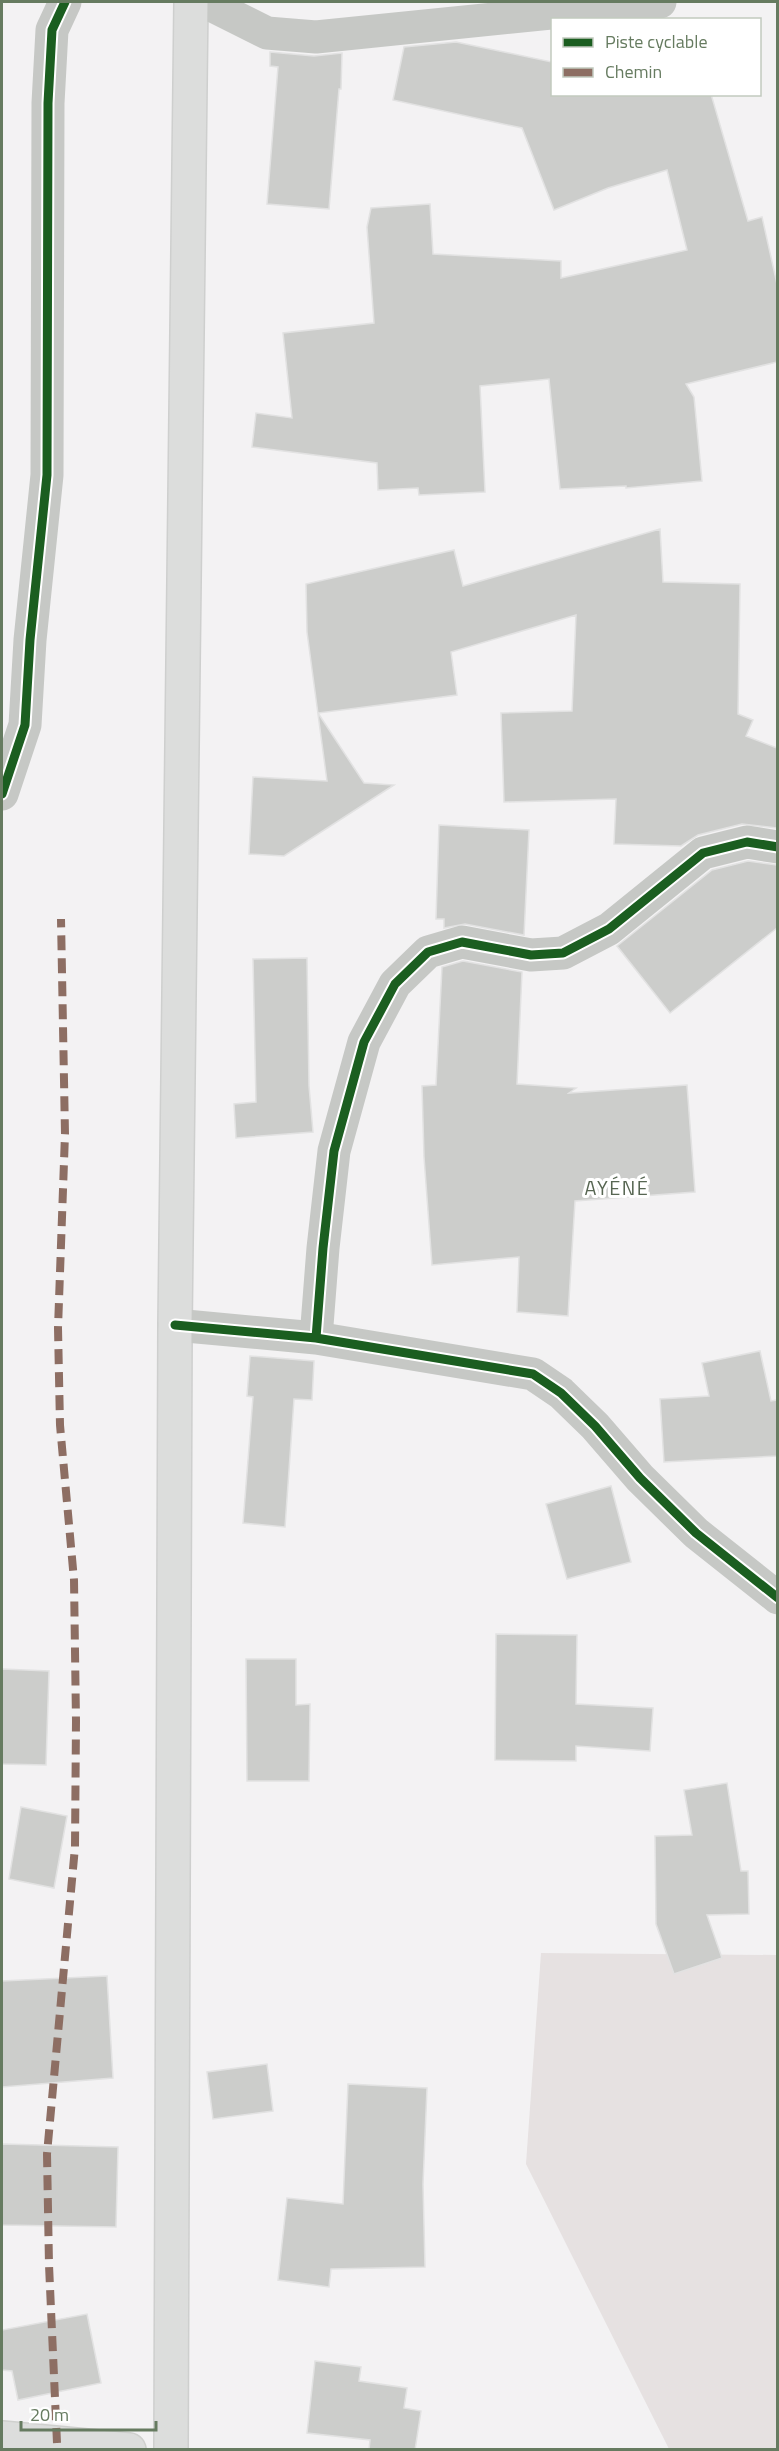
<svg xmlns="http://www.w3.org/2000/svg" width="779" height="2451" font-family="'Titillium Web',sans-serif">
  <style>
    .green { fill: #e6e1e1 }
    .building { fill: #cccdcb; stroke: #e2e2e2; stroke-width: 1.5 }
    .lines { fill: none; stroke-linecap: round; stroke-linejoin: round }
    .secondary-casing { stroke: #cfd0ce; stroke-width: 36 }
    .primary-casing { stroke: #cecfce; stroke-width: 36 }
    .street { stroke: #c6c8c5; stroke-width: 33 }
    .secondary { stroke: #dcdddc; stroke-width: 33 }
    .primary { stroke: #dcdddc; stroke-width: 33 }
    .quiet { stroke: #8d6e63; stroke-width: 8; stroke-dasharray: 15 8; stroke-linecap: butt }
    .cycleway-casing { stroke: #fff; stroke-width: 13 }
    .cycleway { stroke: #1b5e20; stroke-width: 9 }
    .labels { text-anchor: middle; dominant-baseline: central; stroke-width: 6; stroke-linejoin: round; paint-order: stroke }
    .quarter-label { font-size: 20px; letter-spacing: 1.5px; fill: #576652; stroke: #fff }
  </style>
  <rect width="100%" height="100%" fill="#f3f2f3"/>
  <path class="green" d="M 541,1953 L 777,1955 L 777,2449 L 669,2449 L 526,2164 Z"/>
  <path class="building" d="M 456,42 L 552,62 L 552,94 L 711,94 L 748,221 L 762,217 L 777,284 L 777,362 L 686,384 L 694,397 L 702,481 L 626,488 L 626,486 L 560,489 L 549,379 L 480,386 L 485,492 L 419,495 L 418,488 L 378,490 L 377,463 L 252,447 L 256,413 L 292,418 L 283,333 L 374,323 L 367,227 L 371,208 L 430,204 L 433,254 L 561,261 L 561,278 L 687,250 L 667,170 L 608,188 L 554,210 L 522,128 L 393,100 L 404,47 Z
    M 270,52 L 314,56 L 342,53 L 341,89 L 339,89 L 329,209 L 267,204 L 278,67 L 270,66 Z
    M 660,529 L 663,582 L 740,584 L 738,714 L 753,720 L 746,736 L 777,748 L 777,828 L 742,824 L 698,835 L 681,846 L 614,844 L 616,799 L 504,802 L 501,713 L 572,711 L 576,615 L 451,652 L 457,695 L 318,713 L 364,783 L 394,785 L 284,856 L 249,854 L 253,777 L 327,781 L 307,632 L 306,584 L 454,550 L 463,586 Z
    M 439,825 L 529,830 L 524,935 L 465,924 L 444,928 L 444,919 L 436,919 Z
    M 748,861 L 777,865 L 777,928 L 670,1013 L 617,946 L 712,870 Z
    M 307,958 L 309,1086 L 313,1132 L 236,1138 L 234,1104 L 256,1102 L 253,959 Z
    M 463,961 L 522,972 L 517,1084 L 576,1088 L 569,1093 L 687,1085 L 695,1192 L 575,1201 L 568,1316 L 517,1312 L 519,1257 L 432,1265 L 424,1157 L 422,1086 L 436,1085 L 442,967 Z
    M 760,1351 L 771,1401 L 777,1400 L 777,1456 L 664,1462 L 660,1399 L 709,1396 L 702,1363 Z
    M 250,1356 L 314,1361 L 312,1400 L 294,1399 L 285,1527 L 243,1523 L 253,1397 L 247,1396 Z
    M 611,1486 L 631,1562 L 567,1579 L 546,1504 Z
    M 496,1634 L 577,1635 L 576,1704 L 653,1708 L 650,1751 L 576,1746 L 576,1761 L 495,1760 Z
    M 246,1659 L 296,1659 L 296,1705 L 310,1704 L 309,1781 L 247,1781 Z
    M 2,1669 L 49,1671 L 46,1765 L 2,1764 Z
    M 727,1783 L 741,1871 L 748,1871 L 749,1914 L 707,1915 L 722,1958 L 674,1974 L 656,1924 L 655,1836 L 692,1835 L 684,1790 Z
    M 21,1807 L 67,1816 L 54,1888 L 9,1879 Z
    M 107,1976 L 113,2078 L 2,2087 L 2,1981 Z
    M 267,2064 L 273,2111 L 213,2119 L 207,2072 Z
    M 348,2084 L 427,2088 L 423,2184 L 425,2267 L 331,2269 L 329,2287 L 278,2280 L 287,2198 L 343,2204 Z
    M 2,2144 L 118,2147 L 116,2227 L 2,2225 Z
    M 87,2314 L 101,2383 L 18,2400 L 12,2371 L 2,2370 L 2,2330 Z
    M 315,2361 L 361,2367 L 359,2381 L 407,2388 L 404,2408 L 421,2411 L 415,2450 L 369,2450 L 370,2440 L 307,2433 Z"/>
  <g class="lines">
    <g class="secondary-casing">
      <path id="secondary" d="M 2,2438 L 129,2450"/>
    </g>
    <g class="primary-casing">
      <path id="primary" d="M 171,2450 L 175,1325 L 191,2"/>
    </g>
    <path class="street" d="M 205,2 L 267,33 L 316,37 L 660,2
      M 2,794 L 25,725 L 30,640 L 47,475 L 48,103 L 52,30 L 65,2
      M 175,1325 L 316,1338 L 323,1248 L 334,1151 L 364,1042 L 395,984 L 428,952 L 462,942 L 531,955 L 563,953 L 609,929 L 703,853 L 747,842 L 778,847
      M 316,1338 L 533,1374 L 561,1393 L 595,1426 L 640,1478 L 696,1533 L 778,1598"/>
    <use href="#secondary" class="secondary"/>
    <use href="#primary" class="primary"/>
    <path class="quiet" d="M 57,2443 L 49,2265 L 47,2154 L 75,1847 L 76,1721 L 74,1580 L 60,1425 L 58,1328 L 65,1134 L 61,919"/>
    <g class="cycleway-casing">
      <path id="cycleway" d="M 2,794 L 25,725 L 30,640 L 47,475 L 48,103 L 52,30 L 65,2
        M 175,1325 L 316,1338 L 323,1248 L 334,1151 L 364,1042 L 395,984 L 428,952 L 462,942 L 531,955 L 563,953 L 609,929 L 703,853 L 747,842 L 778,847
        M 316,1338 L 533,1374 L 561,1393 L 595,1426 L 640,1478 L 696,1533 L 778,1598"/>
    </g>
    <use href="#cycleway" class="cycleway"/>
  </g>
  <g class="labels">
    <g class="quarter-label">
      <text x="617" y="1187">AYÉNÉ</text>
    </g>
  </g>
  <rect width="779" height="2451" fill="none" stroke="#667b60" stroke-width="6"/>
  <rect x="551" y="18" width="210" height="78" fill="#ffffff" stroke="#c2cabf" stroke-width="1.5"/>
  <rect x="563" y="38" width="30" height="9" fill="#1b5e20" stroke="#c2cabf" stroke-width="1.5"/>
  <text x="605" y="48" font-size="18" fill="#667b60">Piste cyclable</text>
  <rect x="563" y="68" width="30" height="9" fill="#8d6e63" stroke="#c2cabf" stroke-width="1.5"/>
  <text x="605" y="78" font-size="18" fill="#667b60">Chemin</text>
  <path d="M21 2421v9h135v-9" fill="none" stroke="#667b60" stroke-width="3"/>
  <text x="30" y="2421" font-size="18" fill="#667b60" stroke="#ffffff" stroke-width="4.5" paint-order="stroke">20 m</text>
</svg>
